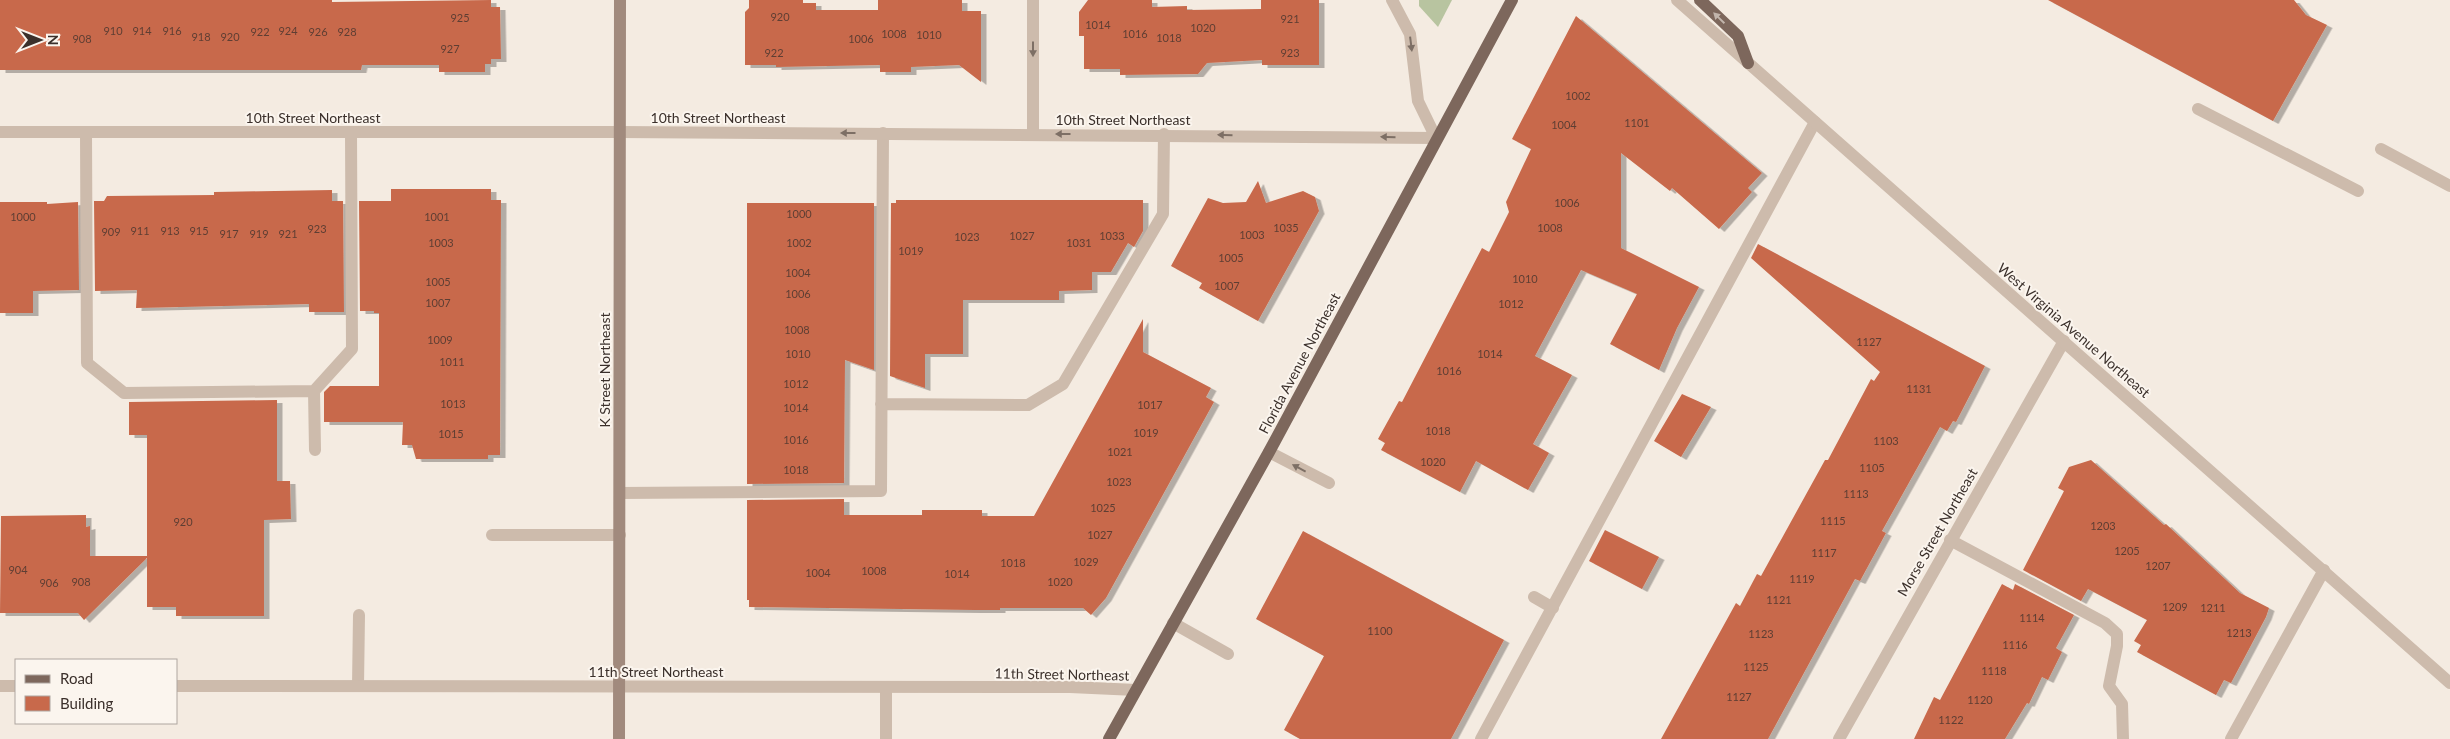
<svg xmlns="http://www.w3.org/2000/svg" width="2450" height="739" font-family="Lato,sans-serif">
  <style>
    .green { fill: #b8c4a0 }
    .building { fill: #c8694b; filter: url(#shadow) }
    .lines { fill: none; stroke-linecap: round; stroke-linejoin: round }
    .service { stroke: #cdbbac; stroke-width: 12 }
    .minor { stroke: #cdbbac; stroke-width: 12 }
    .tertiary { stroke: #cdbbac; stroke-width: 12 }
    .secondary { stroke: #a18a7d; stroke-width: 12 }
    .primary { stroke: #7d675c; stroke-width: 12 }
    .oneway { fill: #c2b5ac }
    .oneway2 { fill: #7d6f65 }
    .labels { text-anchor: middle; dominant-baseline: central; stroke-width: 4; stroke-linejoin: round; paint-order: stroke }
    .number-label { font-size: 11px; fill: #5e3e33 }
    .street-label { font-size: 14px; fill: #3b302b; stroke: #fbf5ee }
  </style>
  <defs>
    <filter id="shadow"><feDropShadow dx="5.5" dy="3" stdDeviation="0" flood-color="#0004"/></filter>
  </defs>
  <rect width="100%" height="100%" fill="#f4ebe1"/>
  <path class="green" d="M 1419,0 L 1452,0 L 1438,27 L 1419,6 Z"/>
  <path class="building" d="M 0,0 L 332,0 L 332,2 L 491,0 L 491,7 L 500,7 L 501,59 L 491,59 L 491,64 L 485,64 L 485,72 L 439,72 L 439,65 L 362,65 L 361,70 L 0,70 Z
    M 749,0 L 803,0 L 803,3 L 816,3 L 816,10 L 878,10 L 878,0 L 962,0 L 962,11 L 981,11 L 981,82 L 959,65 L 911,67 L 911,72 L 880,72 L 880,65 L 776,67 L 776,65 L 745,65 L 745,12 L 749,8 Z
    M 1088,0 L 1152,0 L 1152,7 L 1187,6 L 1187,10 L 1261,9 L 1261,0 L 1319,0 L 1319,65 L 1262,65 L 1262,60 L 1207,63 L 1198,74 L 1120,75 L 1120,69 L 1084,69 L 1084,36 L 1079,36 L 1079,12 Z
    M 2048,0 L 2294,0 L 2306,15 L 2327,25 L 2273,121 Z
    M 1576,16 L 1762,173 L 1748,188 L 1752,192 L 1719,229 L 1672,188 L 1670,191 L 1621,153 L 1621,248 L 1699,287 L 1677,328 L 1659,370 L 1610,344 L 1637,294 L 1581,270 L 1535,356 L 1572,375 L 1533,444 L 1549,453 L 1528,490 L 1476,461 L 1460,492 L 1381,450 L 1385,443 L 1378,439 L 1399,401 L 1402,402 L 1482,248 L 1489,252 L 1509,212 L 1506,202 L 1531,149 L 1512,139 Z
    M 1258,181 L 1266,203 L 1303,191 L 1315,197 L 1319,211 L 1258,321 L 1199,288 L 1202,283 L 1171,266 L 1208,198 L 1223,203 L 1246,202 Z
    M 391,189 L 491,189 L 491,200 L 501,200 L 500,455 L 488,455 L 488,459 L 416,459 L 412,445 L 402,445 L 403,422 L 324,422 L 324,392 L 330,386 L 379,386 L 379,313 L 374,313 L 374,311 L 360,311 L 359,201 L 391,201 Z
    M 332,190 L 332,201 L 343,201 L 344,312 L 309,312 L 309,304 L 136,308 L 137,290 L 95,291 L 94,201 L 104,201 L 107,196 L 214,195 L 214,192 Z
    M 896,200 L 1143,200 L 1143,231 L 1134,247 L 1128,243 L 1111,272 L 1092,272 L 1092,290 L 1059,291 L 1059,300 L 963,300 L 963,354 L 925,354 L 925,388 L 890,376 L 891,203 L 896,203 Z
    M 0,202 L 47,202 L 47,204 L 78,202 L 79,290 L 33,291 L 33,313 L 0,313 Z
    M 747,203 L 874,203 L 874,370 L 845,360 L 844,483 L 747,484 Z
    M 1758,244 L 1985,366 L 1956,422 L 1953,421 L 1947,431 L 1940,427 L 1882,531 L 1886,533 L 1860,581 L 1855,579 L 1768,739 L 1661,739 L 1736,603 L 1740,606 L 1757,574 L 1761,576 L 1825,460 L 1828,460 L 1871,379 L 1874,381 L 1880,372 L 1751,258 Z
    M 1143,319 L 1143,352 L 1211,388 L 1206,397 L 1214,402 L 1106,598 L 1091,615 L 1083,608 L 1000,608 L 1000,610 L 975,610 L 749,607 L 749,600 L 747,600 L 747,500 L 844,499 L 844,515 L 922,515 L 922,510 L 982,510 L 982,516 L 1034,516 Z
    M 1682,394 L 1711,407 L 1681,457 L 1654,441 Z
    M 277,400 L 277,481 L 290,481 L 291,519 L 264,520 L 264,616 L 176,616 L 176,607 L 147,607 L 147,558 L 84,620 L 78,613 L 0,613 L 1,516 L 86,515 L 86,527 L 90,526 L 90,556 L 147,556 L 147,435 L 129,435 L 129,402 Z
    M 2091,460 L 2164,525 L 2166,524 L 2240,593 L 2269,608 L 2266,617 L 2231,683 L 2224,680 L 2216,695 L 2137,652 L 2141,645 L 2134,641 L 2147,620 L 2088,589 L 2081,601 L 2023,570 L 2064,491 L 2058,488 L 2069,467 Z
    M 1605,530 L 1659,557 L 1642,589 L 1589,561 Z
    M 1303,531 L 1504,640 L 1451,739 L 1300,739 L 1284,730 L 1324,656 L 1256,619 Z
    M 2002,584 L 2013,590 L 2015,584 L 2074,615 L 2056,648 L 2062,652 L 2048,680 L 2042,677 L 2029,704 L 2027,703 L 2005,739 L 1914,739 L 1934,697 L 1940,700 Z"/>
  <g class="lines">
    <path class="service" d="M 2198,109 L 2358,191
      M 86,132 L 87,363 L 124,393 L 314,391 L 315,450
      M 2381,149 L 2450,186
      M 314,391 L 352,349 L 351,132
      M 881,404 L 1028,405 L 1063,384 L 1163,214 L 1164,134
      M 1269,452 L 1329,483
      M 620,493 L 881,491 L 883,133
      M 492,535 L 620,535
      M 1950,540 L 2105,623 L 2117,634 L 2117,646 L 2109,686 L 2122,704 L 2123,739
      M 1534,597 L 1553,608
      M 1173,623 L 1228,654
      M 358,686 L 359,615
      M 886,687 L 886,739
      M 1481,739 L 1815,122
      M 2231,739 L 2324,570"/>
    <path class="minor" d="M 1033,0 L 1033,134
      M 0,132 L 619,132 L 1436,138 L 1418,101 L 1410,34 L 1392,0
      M 0,686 L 16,686
      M 176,686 L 1070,687 L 1136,690
      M 1839,739 L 2064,341"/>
    <path class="tertiary" d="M 1677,0 L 2450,683"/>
    <path class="secondary" d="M 619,739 L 620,0"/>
    <path class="primary" d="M 1700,0 L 1738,36 L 1748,63
      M 1109,739 L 1269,452 L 1512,0"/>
  </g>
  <defs><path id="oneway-solid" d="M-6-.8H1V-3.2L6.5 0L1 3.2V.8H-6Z" transform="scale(1.25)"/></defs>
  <use class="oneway" href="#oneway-solid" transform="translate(1719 18) rotate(-136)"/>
  <g class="oneway2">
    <use href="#oneway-solid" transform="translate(1411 44) rotate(83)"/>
    <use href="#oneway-solid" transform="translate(1033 49) rotate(90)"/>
    <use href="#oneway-solid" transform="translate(848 133) rotate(-180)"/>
    <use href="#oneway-solid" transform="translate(1063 134) rotate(180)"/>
    <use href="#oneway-solid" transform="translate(1225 135) rotate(-179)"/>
    <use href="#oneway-solid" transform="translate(1388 137) rotate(-179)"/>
    <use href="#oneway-solid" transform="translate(1299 468) rotate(-152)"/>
  </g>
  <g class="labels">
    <g class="number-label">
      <text x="780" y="16">920</text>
      <text x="460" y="17">925</text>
      <text x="1290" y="18">921</text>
      <text x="1098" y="24">1014</text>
      <text x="1203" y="27">1020</text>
      <text x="113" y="30">910</text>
      <text x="142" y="30">914</text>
      <text x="172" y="30">916</text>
      <text x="288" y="30">924</text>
      <text x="260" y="31">922</text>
      <text x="318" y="31">926</text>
      <text x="347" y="31">928</text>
      <text x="894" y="33">1008</text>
      <text x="1135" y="33">1016</text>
      <text x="929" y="34">1010</text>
      <text x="201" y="36">918</text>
      <text x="230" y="36">920</text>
      <text x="1169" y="37">1018</text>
      <text x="82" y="38">908</text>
      <text x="861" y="38">1006</text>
      <text x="450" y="48">927</text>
      <text x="774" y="52">922</text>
      <text x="1290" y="52">923</text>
      <text x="1578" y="95">1002</text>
      <text x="1637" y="122">1101</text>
      <text x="1564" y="124">1004</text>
      <text x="1567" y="202">1006</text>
      <text x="799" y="213">1000</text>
      <text x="23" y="216">1000</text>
      <text x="437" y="216">1001</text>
      <text x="1286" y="227">1035</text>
      <text x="1550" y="227">1008</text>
      <text x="317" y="228">923</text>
      <text x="140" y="230">911</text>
      <text x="170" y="230">913</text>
      <text x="199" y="230">915</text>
      <text x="111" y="231">909</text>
      <text x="229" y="233">917</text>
      <text x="259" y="233">919</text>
      <text x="288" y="233">921</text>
      <text x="1252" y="234">1003</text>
      <text x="1022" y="235">1027</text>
      <text x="1112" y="235">1033</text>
      <text x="967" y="236">1023</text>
      <text x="441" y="242">1003</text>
      <text x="799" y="242">1002</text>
      <text x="1079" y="242">1031</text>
      <text x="911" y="250">1019</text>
      <text x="1231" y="257">1005</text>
      <text x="798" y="272">1004</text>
      <text x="1525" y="278">1010</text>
      <text x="438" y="281">1005</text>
      <text x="1227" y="285">1007</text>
      <text x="798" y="293">1006</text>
      <text x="438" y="302">1007</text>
      <text x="1511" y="303">1012</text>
      <text x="797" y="329">1008</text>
      <text x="440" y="339">1009</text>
      <text x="1869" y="341">1127</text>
      <text x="798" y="353">1010</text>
      <text x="1490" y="353">1014</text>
      <text x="452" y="361">1011</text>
      <text x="1449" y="370">1016</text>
      <text x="796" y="383">1012</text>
      <text x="1919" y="388">1131</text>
      <text x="453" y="403">1013</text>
      <text x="1150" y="404">1017</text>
      <text x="796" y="407">1014</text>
      <text x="1438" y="430">1018</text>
      <text x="1146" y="432">1019</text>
      <text x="451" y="433">1015</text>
      <text x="796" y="439">1016</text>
      <text x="1886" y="440">1103</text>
      <text x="1120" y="451">1021</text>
      <text x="1433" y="461">1020</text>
      <text x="1872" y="467">1105</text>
      <text x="796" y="469">1018</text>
      <text x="1119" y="481">1023</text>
      <text x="1856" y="493">1113</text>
      <text x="1103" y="507">1025</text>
      <text x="1833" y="520">1115</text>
      <text x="183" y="521">920</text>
      <text x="2103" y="525">1203</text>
      <text x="1100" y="534">1027</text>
      <text x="2127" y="550">1205</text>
      <text x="1824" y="552">1117</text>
      <text x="1086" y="561">1029</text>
      <text x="1013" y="562">1018</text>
      <text x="2158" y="565">1207</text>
      <text x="18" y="569">904</text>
      <text x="874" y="570">1008</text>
      <text x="818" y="572">1004</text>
      <text x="957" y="573">1014</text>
      <text x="1802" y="578">1119</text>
      <text x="81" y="581">908</text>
      <text x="1060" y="581">1020</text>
      <text x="49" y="582">906</text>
      <text x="1779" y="599">1121</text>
      <text x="2175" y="606">1209</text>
      <text x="2213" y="607">1211</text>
      <text x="2032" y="617">1114</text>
      <text x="1380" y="630">1100</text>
      <text x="2239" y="632">1213</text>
      <text x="1761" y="633">1123</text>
      <text x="2015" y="644">1116</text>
      <text x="1756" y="666">1125</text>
      <text x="1994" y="670">1118</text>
      <text x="1739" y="696">1127</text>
      <text x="1980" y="699">1120</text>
      <text x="1951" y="719">1122</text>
    </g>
    <g class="street-label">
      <text x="313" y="117">10th Street Northeast</text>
      <text x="718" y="117">10th Street Northeast</text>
      <text x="1123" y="119">10th Street Northeast</text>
      <text transform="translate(2074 330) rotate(41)">West Virginia Avenue Northeast</text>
      <text transform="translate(1299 363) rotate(-62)">Florida Avenue Northeast</text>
      <text transform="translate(604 370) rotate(-90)">K Street Northeast</text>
      <text transform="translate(1937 532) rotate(-60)">Morse Street Northeast</text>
      <text x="656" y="671">11th Street Northeast</text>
      <text transform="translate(1062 674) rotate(1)">11th Street Northeast</text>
    </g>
  </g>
  <rect x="15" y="659" width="162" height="65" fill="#fbf5ee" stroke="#aea6a0"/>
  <rect x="25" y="675" width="25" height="8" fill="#7d675c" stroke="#aea6a0"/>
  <text x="60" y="684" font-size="15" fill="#3b302b">Road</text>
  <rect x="25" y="696" width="25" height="15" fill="#c8694b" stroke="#aea6a0"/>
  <text x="60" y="709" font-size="15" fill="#3b302b">Building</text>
  <g transform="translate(40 40) rotate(90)" stroke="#fbf5ee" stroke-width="4" paint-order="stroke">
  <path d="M0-4L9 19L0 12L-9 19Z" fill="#3b302b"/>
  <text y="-8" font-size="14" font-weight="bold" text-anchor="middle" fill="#3b302b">N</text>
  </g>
</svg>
